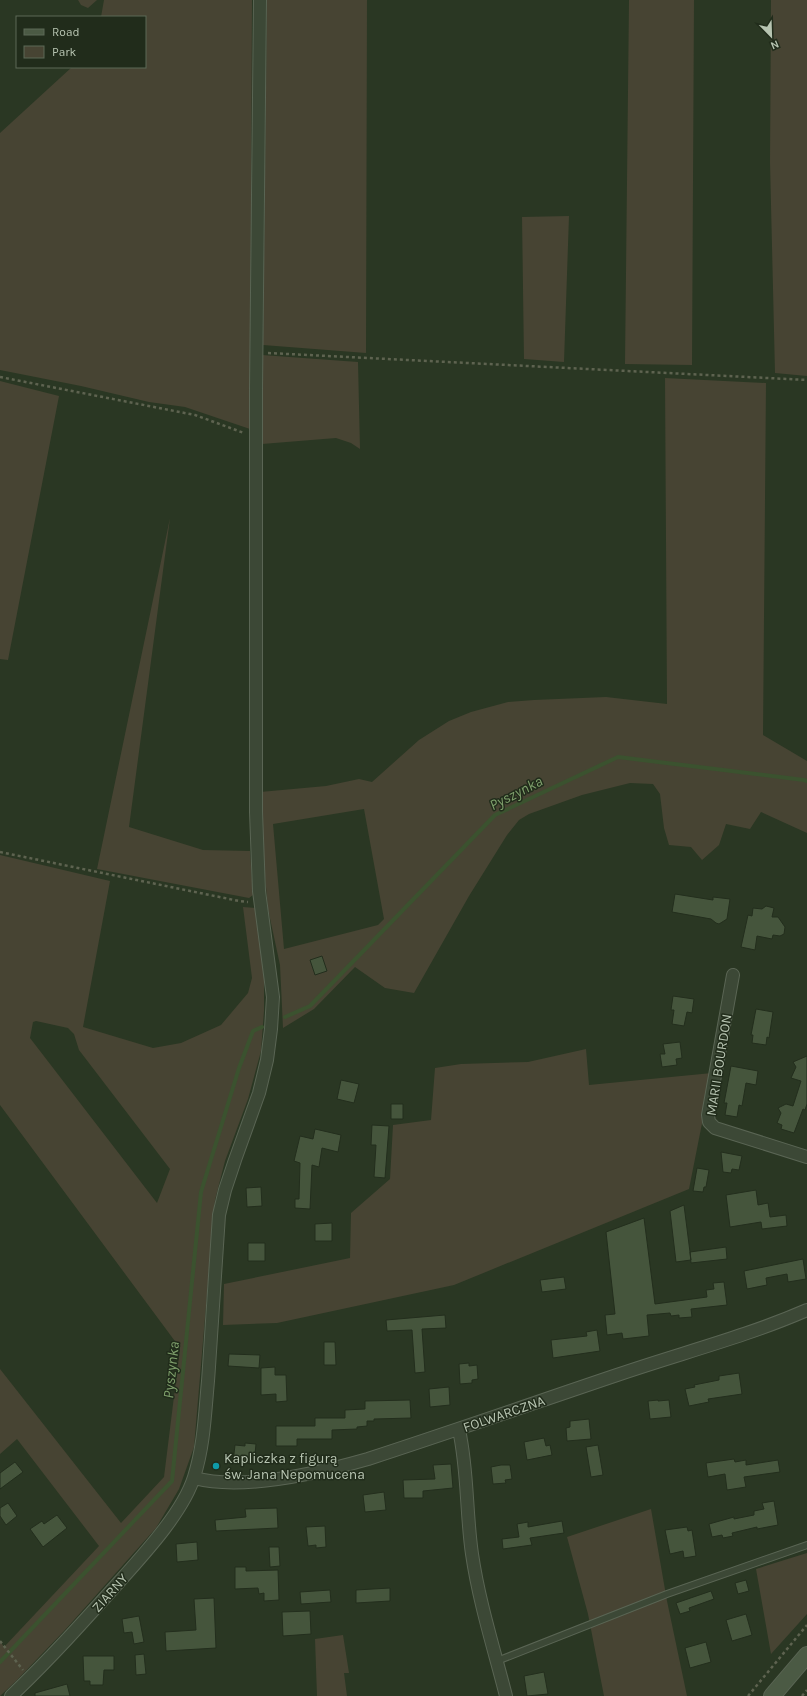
<svg xmlns="http://www.w3.org/2000/svg" width="807" height="1696" font-family="Karla,sans-serif">
  <style>
    .green { fill: #474433; fill-rule: evenodd }
    .lines { fill: none; stroke-linecap: round; stroke-linejoin: round }
    .stream { stroke: #3b522f; stroke-width: 4 }
    .building { fill: #45553c; stroke: #232e1d }
    .lane-casing { stroke: #5a6554; stroke-width: 8 }
    .street-casing { stroke: #5a6554; stroke-width: 14 }
    .secondary-casing { stroke: #5a6554; stroke-width: 18 }
    .path { stroke: #5e6350; stroke-width: 2.5; stroke-dasharray: 3 3; stroke-linecap: butt }
    .lane { stroke: #3c4836; stroke-width: 6 }
    .street { stroke: #3c4836; stroke-width: 12 }
    .secondary { stroke: #4b5a44; stroke-width: 16 }
    .culture-dot { fill: #0f9aa8; stroke: #212c1b; stroke-width: 1.5 }
    .labels { text-anchor: middle; dominant-baseline: central; stroke-width: 3; stroke-linejoin: round; paint-order: stroke }
    .street-label { font-size: 14px; fill: #b7c4b1; stroke: #212c1b }
    .poi-label { font-size: 14px; fill: #b7c4b1; stroke: #212c1b; text-anchor: start }
    .water-label { font-size: 15px; font-style: italic; fill: #7fa06c; stroke: #212c1b }
  </style>
  <rect width="100%" height="100%" fill="#2a3723"/>
  <path class="green" d="M 78,0 L 97,0 L 88,8 L 81,5 Z
    M 104,0 L 252,0 L 250,429 L 185,407 L 149,402 L 81,386 L 0,370 L 0,133 L 72,67 L 145,67 L 145,17 L 101,17 Z
    M 267,0 L 367,0 L 366,353 L 263,345 Z
    M 629,0 L 694,0 L 692,365 L 625,364 Z
    M 771,0 L 807,0 L 807,376 L 775,373 L 770,162 Z
    M 569,216 L 564,362 L 524,359 L 522,217 Z
    M 262,355 L 358,362 L 360,449 L 351,443 L 336,438 L 262,444 Z
    M 665,378 L 766,383 L 763,735 L 807,761 L 807,833 L 761,812 L 750,829 L 726,824 L 719,845 L 702,860 L 691,847 L 669,845 L 664,828 L 660,794 L 653,784 L 630,783 L 582,795 L 529,814 L 519,820 L 507,835 L 469,896 L 414,993 L 385,988 L 355,967 L 314,1009 L 283,1028 L 280,965 L 268,909 L 264,865 L 260,792 L 326,786 L 359,779 L 372,782 L 419,740 L 449,721 L 471,712 L 508,702 L 534,700 L 606,697 L 667,704 ZM 364,809 L 384,919 L 378,925 L 284,949 L 273,824 Z
    M 0,381 L 59,396 L 8,660 L 0,659 Z
    M 170,518 L 129,827 L 203,850 L 250,851 L 253,895 L 249,898 L 97,869 Z
    M 0,855 L 110,881 L 83,1027 L 153,1048 L 181,1043 L 221,1025 L 248,993 L 252,978 L 243,907 L 257,908 L 264,963 L 264,1011 L 261,1051 L 248,1099 L 225,1161 L 215,1200 L 194,1447 L 179,1489 L 156,1528 L 65,1630 L 16,1681 L 0,1696 L 0,1641 L 4,1647 L 99,1546 L 17,1439 L 0,1454 L 0,1369 L 121,1523 L 164,1477 L 180,1348 L 0,1105 ZM 36,1021 L 68,1028 L 74,1034 L 79,1050 L 170,1169 L 157,1203 L 30,1038 L 33,1022 Z
    M 586,1049 L 589,1085 L 712,1073 L 689,1189 L 454,1285 L 277,1323 L 223,1325 L 224,1284 L 350,1258 L 351,1213 L 390,1179 L 393,1125 L 431,1120 L 435,1068 L 461,1064 L 528,1062 Z
    M 651,1509 L 667,1601 L 687,1696 L 604,1696 L 588,1614 L 567,1537 Z
    M 807,1553 L 807,1614 L 771,1654 L 756,1569 Z
    M 343,1635 L 349,1673 L 344,1673 L 347,1696 L 317,1696 L 315,1639 Z"/>
  <g class="lines">
    <path class="stream" d="M 285,1017 L 310,1006 L 495,815 L 618,757 L 804,780 L 807,781
      M 0,1662 L 172,1481 L 201,1192 L 239,1068 L 253,1031 L 262,1027"/>
  </g>
  <path class="building" d="M 675,894 L 713,900 L 713,897 L 730,899 L 727,919 L 719,924 L 716,923 L 711,919 L 672,912 Z
    M 766,906 L 774,908 L 772,917 L 778,917 L 785,927 L 784,934 L 780,936 L 773,935 L 772,939 L 757,936 L 755,950 L 741,947 L 748,915 L 752,916 L 753,908 L 762,909 Z
    M 322,956 L 327,971 L 315,975 L 310,960 Z
    M 673,996 L 694,999 L 692,1013 L 687,1012 L 684,1026 L 672,1024 L 674,1010 L 671,1010 Z
    M 756,1009 L 773,1012 L 769,1038 L 767,1037 L 766,1045 L 752,1043 L 753,1035 L 751,1035 Z
    M 680,1042 L 682,1058 L 676,1059 L 677,1065 L 662,1067 L 660,1054 L 665,1054 L 663,1044 Z
    M 807,1056 L 807,1104 L 805,1110 L 803,1109 L 794,1133 L 781,1129 L 782,1125 L 777,1123 L 781,1113 L 778,1108 L 786,1104 L 793,1106 L 801,1081 L 791,1078 L 796,1067 L 793,1062 Z
    M 731,1066 L 758,1071 L 756,1085 L 746,1083 L 742,1106 L 739,1105 L 737,1117 L 725,1115 L 727,1103 L 724,1103 Z
    M 341,1080 L 359,1084 L 354,1103 L 337,1099 Z
    M 391,1104 L 403,1104 L 403,1119 L 391,1119 Z
    M 372,1125 L 389,1126 L 385,1178 L 374,1177 L 376,1145 L 371,1145 Z
    M 315,1129 L 341,1135 L 338,1152 L 322,1148 L 319,1167 L 312,1165 L 310,1209 L 295,1208 L 295,1199 L 299,1199 L 300,1163 L 294,1161 L 300,1136 L 313,1139 Z
    M 721,1152 L 742,1156 L 739,1170 L 732,1169 L 731,1173 L 723,1172 Z
    M 697,1168 L 709,1170 L 706,1187 L 704,1187 L 703,1192 L 693,1191 Z
    M 261,1187 L 262,1206 L 247,1207 L 246,1188 Z
    M 756,1190 L 758,1205 L 768,1203 L 770,1217 L 786,1215 L 787,1226 L 762,1229 L 761,1222 L 730,1227 L 726,1195 Z
    M 684,1205 L 691,1260 L 676,1262 L 670,1211 Z
    M 644,1218 L 655,1304 L 707,1297 L 706,1290 L 714,1289 L 713,1283 L 724,1282 L 727,1305 L 691,1309 L 692,1317 L 679,1318 L 679,1315 L 671,1316 L 670,1313 L 647,1315 L 649,1336 L 623,1339 L 622,1333 L 607,1335 L 605,1315 L 615,1314 L 606,1232 Z
    M 332,1223 L 332,1241 L 315,1241 L 315,1224 Z
    M 248,1243 L 265,1243 L 265,1261 L 248,1261 Z
    M 726,1247 L 727,1259 L 691,1263 L 690,1252 Z
    M 803,1259 L 806,1279 L 788,1282 L 787,1274 L 766,1278 L 767,1285 L 747,1289 L 744,1271 Z
    M 564,1277 L 566,1289 L 542,1292 L 540,1280 Z
    M 445,1315 L 446,1328 L 422,1329 L 425,1372 L 415,1373 L 412,1330 L 387,1331 L 386,1320 Z
    M 597,1330 L 600,1351 L 553,1358 L 551,1340 L 587,1336 L 586,1332 Z
    M 324,1342 L 335,1342 L 336,1365 L 324,1365 Z
    M 229,1354 L 260,1355 L 259,1368 L 228,1366 Z
    M 469,1363 L 469,1366 L 477,1365 L 478,1379 L 472,1380 L 472,1383 L 460,1384 L 459,1364 Z
    M 275,1367 L 275,1375 L 286,1375 L 287,1401 L 276,1402 L 276,1394 L 261,1395 L 261,1368 Z
    M 739,1373 L 742,1394 L 708,1399 L 709,1402 L 689,1406 L 685,1389 L 695,1387 L 694,1385 L 719,1380 L 719,1376 Z
    M 449,1387 L 450,1405 L 430,1407 L 429,1389 Z
    M 410,1400 L 411,1418 L 374,1419 L 374,1421 L 367,1421 L 367,1426 L 357,1427 L 357,1429 L 332,1430 L 332,1439 L 297,1439 L 297,1446 L 276,1446 L 276,1426 L 315,1426 L 315,1418 L 345,1418 L 345,1410 L 365,1409 L 365,1401 Z
    M 658,1400 L 658,1401 L 669,1400 L 671,1417 L 650,1419 L 648,1401 Z
    M 589,1419 L 591,1439 L 567,1441 L 566,1428 L 570,1427 L 570,1421 Z
    M 544,1438 L 546,1446 L 550,1445 L 552,1455 L 527,1460 L 524,1442 Z
    M 245,1443 L 256,1444 L 254,1464 L 233,1462 L 235,1445 L 245,1446 Z
    M 598,1445 L 603,1475 L 591,1477 L 586,1447 Z
    M 734,1459 L 735,1462 L 746,1460 L 746,1465 L 778,1460 L 780,1472 L 744,1477 L 746,1487 L 727,1490 L 725,1474 L 708,1477 L 706,1463 Z
    M 15,1462 L 23,1472 L 0,1489 L 0,1473 Z
    M 451,1464 L 453,1488 L 423,1491 L 423,1498 L 404,1498 L 403,1480 L 435,1479 L 433,1465 Z
    M 501,1465 L 510,1465 L 512,1479 L 505,1480 L 506,1483 L 493,1484 L 491,1467 Z
    M 384,1492 L 386,1510 L 365,1512 L 363,1495 Z
    M 774,1501 L 778,1525 L 757,1529 L 757,1527 L 732,1533 L 733,1536 L 723,1538 L 722,1535 L 712,1537 L 709,1524 L 734,1517 L 734,1519 L 754,1515 L 754,1511 L 764,1509 L 762,1503 Z
    M 8,1503 L 17,1516 L 6,1525 L 0,1516 L 0,1508 Z
    M 277,1508 L 278,1528 L 216,1531 L 215,1520 L 246,1517 L 245,1509 Z
    M 57,1515 L 67,1528 L 43,1547 L 30,1529 L 42,1521 L 44,1524 Z
    M 562,1521 L 564,1533 L 530,1538 L 532,1545 L 503,1549 L 502,1539 L 519,1537 L 517,1524 L 528,1522 L 528,1527 Z
    M 325,1526 L 326,1547 L 316,1548 L 316,1545 L 308,1546 L 306,1527 Z
    M 687,1527 L 688,1531 L 692,1530 L 696,1556 L 684,1558 L 683,1551 L 670,1554 L 665,1530 Z
    M 197,1542 L 198,1560 L 177,1562 L 176,1544 Z
    M 269,1547 L 279,1547 L 280,1566 L 270,1567 Z
    M 235,1567 L 246,1567 L 246,1571 L 278,1570 L 279,1600 L 264,1601 L 264,1593 L 259,1594 L 258,1588 L 235,1589 Z
    M 746,1580 L 749,1591 L 738,1594 L 735,1583 Z
    M 390,1588 L 390,1601 L 356,1603 L 356,1590 Z
    M 330,1590 L 331,1602 L 301,1604 L 300,1592 Z
    M 711,1591 L 714,1599 L 689,1608 L 690,1611 L 680,1614 L 676,1603 Z
    M 214,1598 L 216,1648 L 166,1651 L 165,1632 L 196,1630 L 194,1599 Z
    M 310,1611 L 311,1634 L 283,1636 L 282,1612 Z
    M 746,1614 L 752,1635 L 732,1641 L 726,1620 Z
    M 139,1616 L 144,1642 L 134,1644 L 132,1632 L 124,1633 L 122,1619 Z
    M 706,1642 L 711,1662 L 690,1668 L 685,1648 Z
    M 144,1654 L 146,1674 L 136,1675 L 135,1655 Z
    M 83,1656 L 114,1656 L 114,1670 L 104,1670 L 103,1685 L 90,1685 L 90,1681 L 84,1681 Z
    M 544,1672 L 548,1694 L 527,1696 L 524,1676 Z
    M 67,1684 L 70,1696 L 35,1696 L 35,1693 Z"/>
  <g class="lines">
    <g class="lane-casing">
      <path id="lane" d="M 497,1661 L 667,1594 L 807,1545"/>
    </g>
    <g class="street-casing">
      <path id="street" d="M 733,975 L 708,1115 L 709,1122 L 715,1128 L 807,1157
        M 459,1430 C 468,1470 466,1513 472,1554 C 479,1602 494,1649 506,1696
        M 194,1478 C 244,1491 319,1473 368,1459 C 451,1432 534,1403 617,1375 C 681,1353 745,1337 807,1310
        M 11,1696 C 49,1660 84,1621 119,1582 C 144,1554 183,1512 194,1477 C 204,1446 205,1413 208,1381 C 212,1326 215,1271 219,1215 L 225,1190 L 235,1160 L 259,1093 L 267,1060 L 271,1029 L 273,997 L 259,891 L 256,812 L 256,390 L 260,0"/>
    </g>
    <g class="secondary-casing">
      <path id="secondary" d="M 772,1696 L 807,1655"/>
    </g>
    <path class="path" d="M 268,353 L 807,380
      M 0,377 L 195,415 L 244,433
      M 0,852 L 239,901 L 248,902
      M 0,1641 L 23,1670
      M 748,1696 L 807,1625
      M 802,1696 L 807,1690"/>
    <use href="#lane" class="lane"/>
    <use href="#street" class="street"/>
    <use href="#secondary" class="secondary"/>
  </g>
  <circle class="culture-dot" cx="216" cy="1466" r="4"/>
  <g class="labels">
    <g class="street-label">
      <text transform="translate(719 1065) rotate(-81)">MARII BOURDON</text>
      <text transform="translate(504 1414) rotate(-19)">FOLWARCZNA</text>
      <text transform="translate(110 1593) rotate(-48)">ZIARNY</text>
    </g>
    <g class="poi-label">
      <text x="224" y="1458">Kapliczka z figurą<tspan x="224" dy="16">św. Jana Nepomucena</tspan></text>
    </g>
    <g class="water-label">
      <text transform="translate(516 793) rotate(-27)">Pyszynka</text>
      <text transform="translate(171 1370) rotate(-84)">Pyszynka</text>
    </g>
  </g>
  <rect x="16" y="16" width="130" height="52" fill="#212c1b" stroke="#5d6957"/>
  <rect x="24" y="29" width="20" height="6" fill="#4b5a44" stroke="#5d6957"/>
  <text x="52" y="36" font-size="12" fill="#b7c4b1">Road</text>
  <rect x="24" y="46" width="20" height="12" fill="#474433" stroke="#5d6957"/>
  <text x="52" y="56" font-size="12" fill="#b7c4b1">Park</text>
  <g transform="translate(771 36) rotate(157)" stroke="#212c1b" stroke-width="3" paint-order="stroke">
  <path d="M0-3L7 15L0 10L-7 15Z" fill="#b7c4b1"/>
  <text y="-6" font-size="11" font-weight="bold" text-anchor="middle" fill="#b7c4b1">N</text>
  </g>
</svg>
